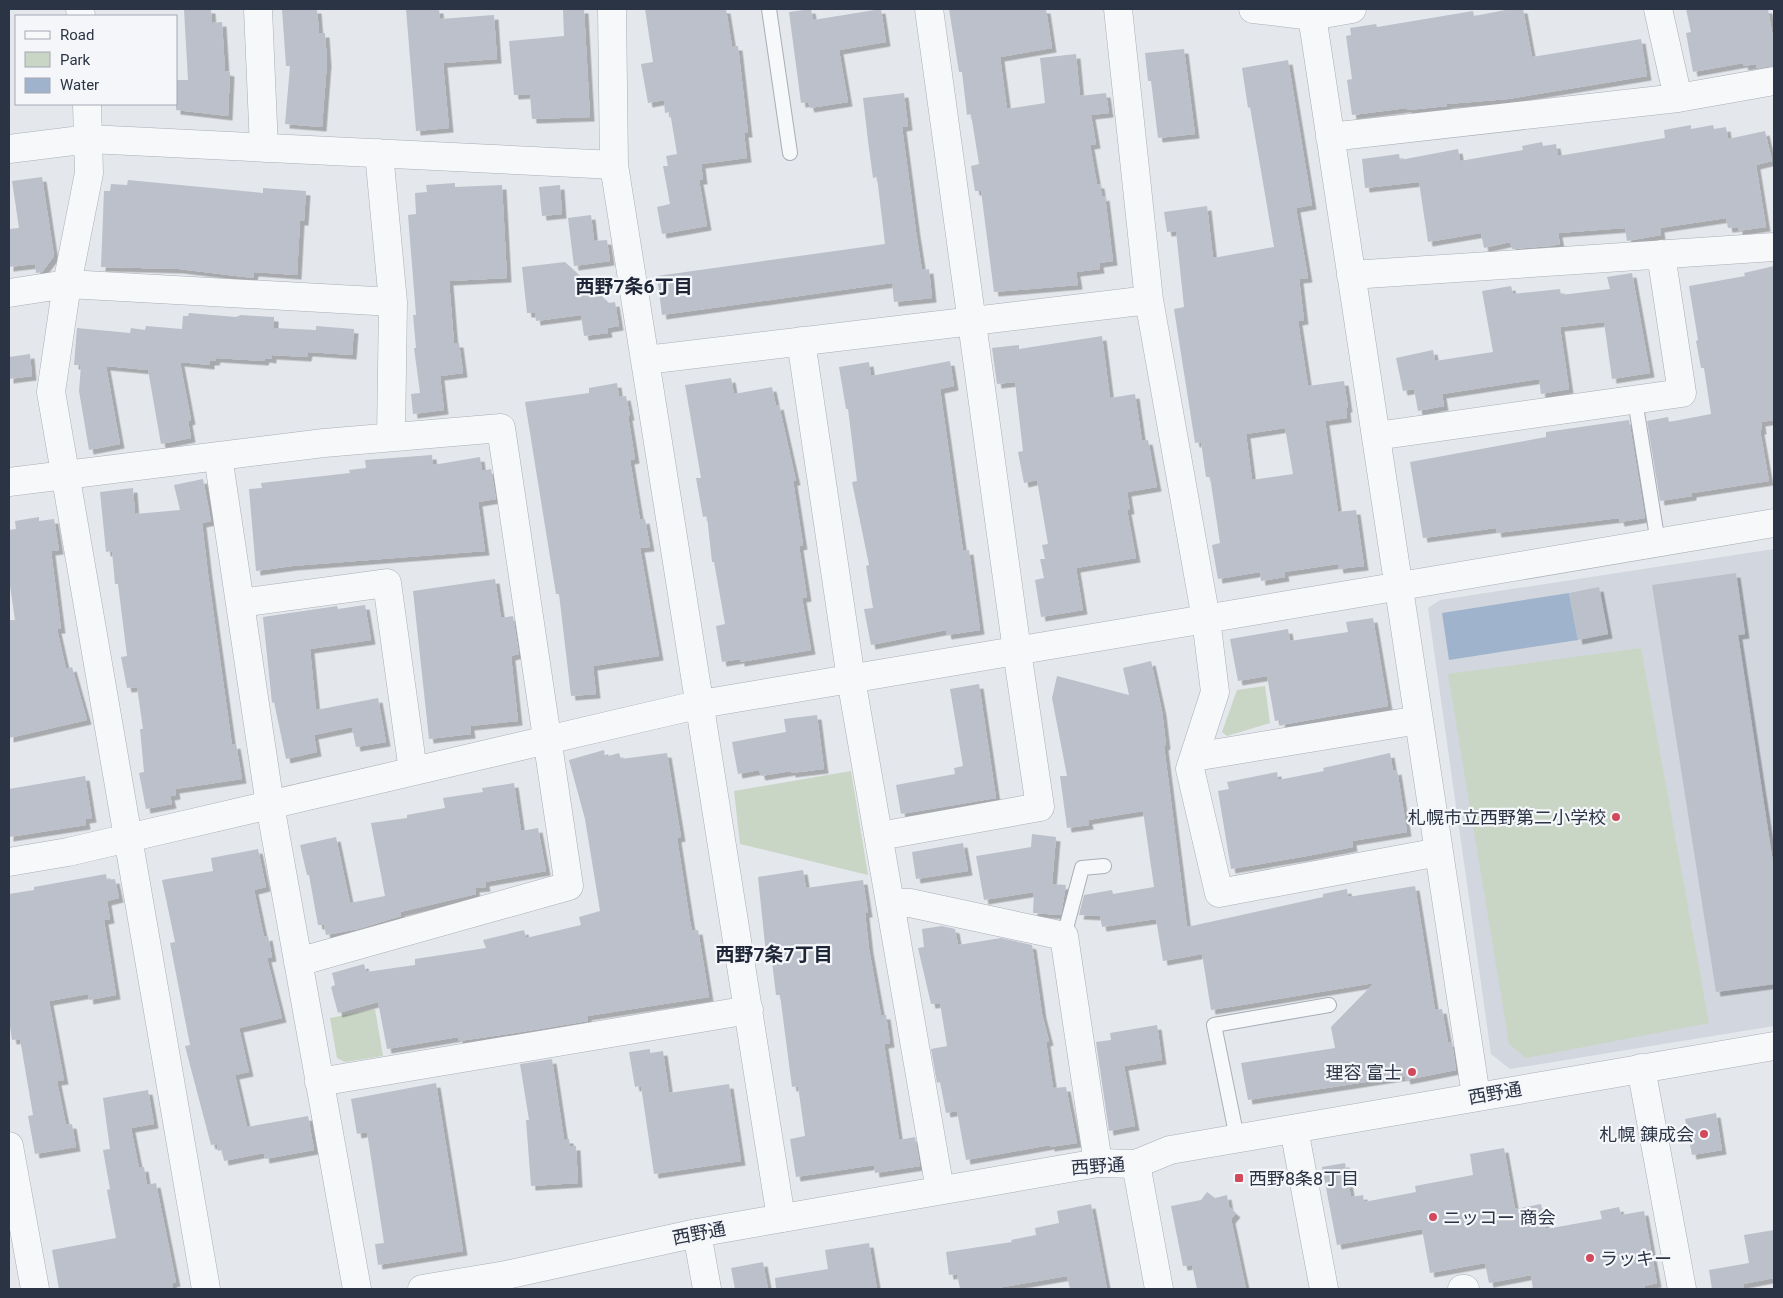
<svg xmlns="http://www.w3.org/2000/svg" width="1783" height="1298" font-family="Roboto,'Noto Sans JP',sans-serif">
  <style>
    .built { fill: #d2d6de }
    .green { fill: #c9d6c5 }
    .water { fill: #9fb4cc }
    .building { fill: #bbc0ca; fill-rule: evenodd; filter: url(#shadow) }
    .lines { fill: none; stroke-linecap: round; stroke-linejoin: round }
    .service-casing { stroke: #a9aeb7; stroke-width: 16 }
    .minor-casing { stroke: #a9aeb7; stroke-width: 29 }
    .tertiary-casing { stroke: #a9aeb7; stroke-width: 29 }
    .service { stroke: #f7f8fa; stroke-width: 14 }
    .minor { stroke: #f7f8fa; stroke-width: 28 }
    .tertiary { stroke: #f7f8fa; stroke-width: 28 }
    .poi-dot { fill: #d1495b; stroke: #f4f6f9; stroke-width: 2 }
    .labels { text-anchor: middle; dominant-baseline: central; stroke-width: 4.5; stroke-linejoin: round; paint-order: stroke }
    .poi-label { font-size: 18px; fill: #2b3445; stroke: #f4f6f9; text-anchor: end }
    .street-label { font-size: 18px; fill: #2b3445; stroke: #f4f6f9 }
    .neighbourhood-label { font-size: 19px; font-weight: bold; fill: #1d2536; stroke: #f4f6f9 }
  </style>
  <defs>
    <filter id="shadow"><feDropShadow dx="4.5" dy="4.5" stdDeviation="0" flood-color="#0004"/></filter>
  </defs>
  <rect width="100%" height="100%" fill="#e4e7ec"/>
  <path class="built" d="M 1774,549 L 1774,1026 L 1510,1069 L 1491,1054 L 1428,608 L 1440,600 Z"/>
  <path class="green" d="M 1641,648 L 1709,1023 L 1526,1058 L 1509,1044 L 1448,674 Z
    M 1265,686 L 1270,723 L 1227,736 L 1222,732 L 1237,690 Z
    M 851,771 L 868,875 L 740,844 L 734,791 Z
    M 375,1009 L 383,1056 L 345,1062 L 337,1058 L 330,1018 Z"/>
  <path class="water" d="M 1569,593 L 1578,640 L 1449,660 L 1442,613 Z"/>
  <path class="building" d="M 184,9 L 211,9 L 212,23 L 222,22 L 225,71 L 230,72 L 228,116 L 176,110 L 176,80 L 188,80 Z
    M 282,9 L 317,9 L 319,33 L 325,33 L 327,62 L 322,127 L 285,124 L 290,66 L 286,66 Z
    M 406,9 L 439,9 L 440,19 L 494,15 L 497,59 L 443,63 L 449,128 L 416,131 Z
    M 563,9 L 584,9 L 590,117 L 532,119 L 530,94 L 514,95 L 509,41 L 564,36 Z
    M 645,9 L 726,9 L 732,46 L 738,46 L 748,133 L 744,133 L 747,158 L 701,164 L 703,180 L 699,180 L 707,226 L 662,234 L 657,207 L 670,204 L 663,166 L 668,166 L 666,156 L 677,154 L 670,112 L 665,113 L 664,100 L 648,103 L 641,64 L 653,62 Z
    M 811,9 L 813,20 L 881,9 L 886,42 L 839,50 L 848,102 L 810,108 L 808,102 L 801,103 L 789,12 Z
    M 949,9 L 1046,9 L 1052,48 L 1000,57 L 1007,109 L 1045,103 L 1040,58 L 1076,54 L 1080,96 L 1106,93 L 1109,113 L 1091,115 L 1096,144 L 1090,145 L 1097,184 L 1100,184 L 1102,197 L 1105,196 L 1113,261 L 1099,263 L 1100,269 L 1076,272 L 1078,285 L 994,292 L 981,191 L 975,191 L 971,166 L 979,164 L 971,114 L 967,115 L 962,72 L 959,72 Z
    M 1511,9 L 1523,9 L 1532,57 L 1641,39 L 1647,76 L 1508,99 L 1447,104 L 1447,106 L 1408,110 L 1407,108 L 1352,115 L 1347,80 L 1352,79 L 1346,36 L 1351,35 L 1350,28 L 1376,24 L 1377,27 L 1473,11 L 1474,16 Z
    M 1686,9 L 1768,9 L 1774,44 L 1774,66 L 1757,68 L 1756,64 L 1744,66 L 1743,63 L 1693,72 L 1686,33 L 1691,32 Z
    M 1184,49 L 1195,134 L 1158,138 L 1151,81 L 1148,81 L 1145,53 Z
    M 1288,60 L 1312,205 L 1296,208 L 1308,278 L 1299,279 L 1304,320 L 1298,321 L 1308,386 L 1344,381 L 1348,408 L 1346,408 L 1347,418 L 1325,421 L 1338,512 L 1356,510 L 1364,566 L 1339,569 L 1338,564 L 1284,572 L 1285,577 L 1261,581 L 1260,572 L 1218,579 L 1212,545 L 1220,543 L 1210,477 L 1206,477 L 1201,442 L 1195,443 L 1174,309 L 1184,307 L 1176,231 L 1167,232 L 1164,212 L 1207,206 L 1213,258 L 1274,247 L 1250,107 L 1248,108 L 1242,68 ZM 1285,428 L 1293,474 L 1252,480 L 1246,434 Z
    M 904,93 L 908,126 L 902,127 L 916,232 L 922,270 L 929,269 L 932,298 L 894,302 L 892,283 L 662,315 L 657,276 L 885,244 L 877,177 L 873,178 L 868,141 L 863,98 Z
    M 1691,125 L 1691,129 L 1713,125 L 1714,129 L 1726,127 L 1728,139 L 1765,131 L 1772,161 L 1756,165 L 1766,227 L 1738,231 L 1738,227 L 1728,228 L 1726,218 L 1660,228 L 1661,235 L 1627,241 L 1625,228 L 1558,233 L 1560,244 L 1551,246 L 1512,249 L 1510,242 L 1484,248 L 1481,233 L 1428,242 L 1419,182 L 1365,188 L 1362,159 L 1399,154 L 1400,160 L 1458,149 L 1460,161 L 1523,150 L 1522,146 L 1542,142 L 1543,146 L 1556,144 L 1558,156 L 1665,138 L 1664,130 Z
    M 42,177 L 54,256 L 42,272 L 36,273 L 35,264 L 9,267 L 9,229 L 19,228 L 12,181 Z
    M 128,180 L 263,193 L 263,188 L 306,191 L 304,221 L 300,221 L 297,275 L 254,272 L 253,278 L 179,269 L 101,267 L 104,191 L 110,191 L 111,184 L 127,185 Z
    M 455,183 L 455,187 L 502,185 L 507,278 L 449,281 L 454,343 L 459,343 L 463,373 L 440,376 L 444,410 L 413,414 L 411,394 L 420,393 L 414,348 L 416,348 L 413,315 L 416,315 L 408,215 L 416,214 L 415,193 L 427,192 L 426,185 Z
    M 560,185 L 562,214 L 542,216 L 539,187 Z
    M 591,215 L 594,241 L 607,240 L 610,261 L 574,266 L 568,218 Z
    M 565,262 L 609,303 L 615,302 L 619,326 L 607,328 L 608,333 L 584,336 L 581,315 L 536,321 L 535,313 L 527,313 L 522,267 Z
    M 1774,266 L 1774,420 L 1761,422 L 1762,430 L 1760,430 L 1769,481 L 1692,493 L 1692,496 L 1660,501 L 1647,421 L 1668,417 L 1669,422 L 1711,414 L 1704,368 L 1701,368 L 1696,341 L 1698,340 L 1689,286 L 1745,276 L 1744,273 Z
    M 1632,273 L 1650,373 L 1612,379 L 1604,322 L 1560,327 L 1569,389 L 1541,394 L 1539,379 L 1442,394 L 1444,406 L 1418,411 L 1414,389 L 1403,391 L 1396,358 L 1433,350 L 1435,361 L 1493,352 L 1482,291 L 1511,286 L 1513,294 L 1560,289 L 1561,295 L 1610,289 L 1607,277 Z
    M 189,313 L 236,317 L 241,315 L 274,317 L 274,328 L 316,330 L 316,326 L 354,329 L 352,355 L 308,352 L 307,357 L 272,355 L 272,359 L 265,358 L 264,361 L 216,358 L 215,361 L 210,361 L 210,365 L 180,362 L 191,420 L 188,421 L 191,438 L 161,444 L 148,370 L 106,366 L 120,444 L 89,450 L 79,391 L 81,365 L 74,365 L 77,328 L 130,333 L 131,328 L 145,330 L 146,326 L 182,329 L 183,316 L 188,316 Z
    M 1102,336 L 1110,398 L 1135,394 L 1142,441 L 1148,440 L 1157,487 L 1127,492 L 1130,510 L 1127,510 L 1136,558 L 1076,568 L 1083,610 L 1041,617 L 1035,580 L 1044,578 L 1040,559 L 1045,559 L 1042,545 L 1048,544 L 1037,480 L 1024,483 L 1018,452 L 1023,451 L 1015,382 L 997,384 L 992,348 L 1019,345 L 1019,349 Z
    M 30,354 L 32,376 L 9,379 L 9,357 Z
    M 950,361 L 954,386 L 940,389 L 963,551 L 969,550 L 980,630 L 947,635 L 946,630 L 871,645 L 864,609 L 873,608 L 866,566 L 869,565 L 852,482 L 857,481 L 848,409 L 846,409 L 839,367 L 869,362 L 871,376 Z
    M 731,378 L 734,394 L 772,387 L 776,406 L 779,405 L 796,481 L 793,481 L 803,545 L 799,546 L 807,597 L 802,598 L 811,650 L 740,662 L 740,659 L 722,662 L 716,626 L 725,624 L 714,562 L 712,562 L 707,516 L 703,517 L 696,478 L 701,478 L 685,385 Z
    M 617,383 L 619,397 L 626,396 L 630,416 L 628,416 L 635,459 L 630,460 L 640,520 L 645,519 L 650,547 L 640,548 L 659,656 L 593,666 L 596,694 L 571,696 L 559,594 L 556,594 L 525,402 L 589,393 L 589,388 Z
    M 1629,420 L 1645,518 L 1620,522 L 1619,518 L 1497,533 L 1496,528 L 1423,538 L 1410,462 L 1546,437 L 1546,432 Z
    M 432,455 L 433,465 L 480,457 L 482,471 L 491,469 L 496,499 L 478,502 L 485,551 L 292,566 L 256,571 L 249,489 L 262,488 L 261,483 L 350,473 L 349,470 L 366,468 L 365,460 Z
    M 203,479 L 211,521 L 202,523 L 208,574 L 232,745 L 236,744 L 242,779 L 175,789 L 176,795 L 170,796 L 172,804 L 146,809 L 139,773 L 144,772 L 140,729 L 143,729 L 137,687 L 127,688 L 121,657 L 127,656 L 118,584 L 115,584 L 112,551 L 106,552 L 100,492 L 133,488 L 135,514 L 180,510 L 174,485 Z
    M 39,517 L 39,521 L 54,519 L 59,550 L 51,551 L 61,629 L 57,629 L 66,669 L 72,667 L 87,720 L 9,738 L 9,620 L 15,620 L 9,579 L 9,530 L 16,529 L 15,521 Z
    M 1736,573 L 1745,634 L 1738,635 L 1774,869 L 1774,984 L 1716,992 L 1652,585 Z
    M 495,579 L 501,618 L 513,616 L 519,654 L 511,656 L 518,721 L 470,726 L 471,734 L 429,739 L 413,591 Z
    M 1599,587 L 1608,634 L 1578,640 L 1569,593 Z
    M 365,605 L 371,640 L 310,649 L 316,710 L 378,698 L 386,742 L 356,747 L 352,727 L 314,735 L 317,752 L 286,759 L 274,702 L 272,703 L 263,617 L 337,606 L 338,609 Z
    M 1373,618 L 1388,706 L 1281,725 L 1280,720 L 1275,721 L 1267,676 L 1238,681 L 1230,639 L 1288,629 L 1290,641 L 1348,632 L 1346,622 Z
    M 1151,661 L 1162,711 L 1166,745 L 1164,746 L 1187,927 L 1323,897 L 1323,894 L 1347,889 L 1348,897 L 1415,886 L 1435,1010 L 1442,1009 L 1448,1042 L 1452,1042 L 1456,1070 L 1406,1080 L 1405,1076 L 1248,1100 L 1241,1063 L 1335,1048 L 1331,1027 L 1374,983 L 1211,1010 L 1202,954 L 1163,961 L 1156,919 L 1102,927 L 1100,916 L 1079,915 L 1084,895 L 1112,890 L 1113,894 L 1154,887 L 1143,811 L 1088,820 L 1089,825 L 1067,828 L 1060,776 L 1067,776 L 1052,698 L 1057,676 L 1129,695 L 1123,668 Z
    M 979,684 L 996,798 L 901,814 L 896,785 L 955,774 L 954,768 L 963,766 L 950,689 Z
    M 817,715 L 824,769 L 791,773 L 791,771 L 761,776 L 759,770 L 738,774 L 732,742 L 786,732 L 784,719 Z
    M 604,750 L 605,757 L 619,753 L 621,759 L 667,753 L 681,837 L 677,838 L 690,921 L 692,931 L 698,930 L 709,997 L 587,1016 L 588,1021 L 515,1033 L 459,1041 L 458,1037 L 387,1049 L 378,1002 L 338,1013 L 331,987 L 335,985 L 332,973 L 364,964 L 366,972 L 415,965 L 415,959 L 486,948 L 483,940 L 524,930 L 526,938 L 581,925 L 579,917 L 600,911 L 585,819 L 569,760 Z
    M 1390,753 L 1393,771 L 1397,770 L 1407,832 L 1352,841 L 1353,847 L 1307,856 L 1231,869 L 1218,791 L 1229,789 L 1227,782 L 1277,772 L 1278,780 L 1324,771 L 1323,768 Z
    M 85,776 L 92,818 L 85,819 L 86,825 L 9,837 L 9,789 Z
    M 514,783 L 521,831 L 538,828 L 546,871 L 485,882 L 486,887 L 475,888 L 476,894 L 400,912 L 401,916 L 358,929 L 326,935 L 324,925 L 318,925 L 309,875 L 307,875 L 300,845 L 336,837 L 350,903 L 385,896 L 371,823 L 407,818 L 407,815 L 445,808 L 443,798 L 483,792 L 482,788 Z
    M 1032,834 L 1056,837 L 1052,884 L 1066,885 L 1061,915 L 1033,913 L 1034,892 L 984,900 L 976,856 L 1031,847 Z
    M 963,843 L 968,871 L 916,879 L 912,852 Z
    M 258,849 L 266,887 L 254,890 L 264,937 L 268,936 L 272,957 L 267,958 L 282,1018 L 239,1028 L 249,1072 L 235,1075 L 247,1127 L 308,1116 L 314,1150 L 265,1159 L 264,1153 L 224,1161 L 222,1150 L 218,1151 L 217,1144 L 211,1145 L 185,1046 L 190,1045 L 170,943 L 175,942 L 162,880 L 213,871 L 211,858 Z
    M 803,870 L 806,888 L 863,880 L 868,913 L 865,913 L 869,949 L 881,1015 L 886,1015 L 890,1043 L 884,1044 L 899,1140 L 915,1137 L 920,1166 L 875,1173 L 874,1165 L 796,1177 L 790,1139 L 805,1136 L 798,1086 L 792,1087 L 780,995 L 776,995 L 771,953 L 766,954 L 758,877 Z
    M 106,874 L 107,880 L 115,879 L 119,898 L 107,901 L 110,919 L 104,920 L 116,995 L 89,1000 L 88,994 L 49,1001 L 64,1080 L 57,1081 L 66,1125 L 72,1124 L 76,1147 L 35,1154 L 28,1116 L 33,1115 L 20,1039 L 12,1040 L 9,1020 L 9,894 L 34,890 L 34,887 Z
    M 942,926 L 955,929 L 958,945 L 1001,938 L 1032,945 L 1042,1014 L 1049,1041 L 1046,1042 L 1053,1088 L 1066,1087 L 1077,1143 L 1050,1147 L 1050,1145 L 966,1160 L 957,1111 L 946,1113 L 940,1082 L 937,1083 L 931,1049 L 947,1046 L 940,1003 L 931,1004 L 918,948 L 924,947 L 922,929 Z
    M 1157,1025 L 1162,1060 L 1124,1066 L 1135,1126 L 1109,1131 L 1096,1042 L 1111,1040 L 1110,1033 Z
    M 650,1049 L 650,1053 L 663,1051 L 669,1093 L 729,1084 L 741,1161 L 654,1174 L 641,1086 L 635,1087 L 629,1052 Z
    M 552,1059 L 564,1139 L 569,1139 L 570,1146 L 576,1146 L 578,1183 L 531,1186 L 526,1120 L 529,1120 L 520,1064 Z
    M 436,1083 L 463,1251 L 378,1265 L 375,1244 L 384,1243 L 367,1132 L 357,1134 L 351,1099 Z
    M 148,1090 L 154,1124 L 131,1128 L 139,1168 L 144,1167 L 147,1185 L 156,1183 L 176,1282 L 172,1283 L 173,1289 L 59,1289 L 52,1250 L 116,1238 L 107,1190 L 110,1189 L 103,1150 L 110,1149 L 103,1098 Z
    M 1716,1113 L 1722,1150 L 1692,1155 L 1685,1119 Z
    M 1504,1148 L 1515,1209 L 1541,1204 L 1546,1229 L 1602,1219 L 1600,1211 L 1619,1207 L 1621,1215 L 1644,1211 L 1657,1283 L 1645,1286 L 1645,1289 L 1533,1289 L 1531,1275 L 1489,1283 L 1485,1263 L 1430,1273 L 1422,1229 L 1337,1245 L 1322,1167 L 1345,1163 L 1351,1197 L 1363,1195 L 1364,1202 L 1416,1192 L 1415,1186 L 1473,1175 L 1470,1154 Z
    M 1207,1192 L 1215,1198 L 1227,1195 L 1229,1207 L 1236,1213 L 1231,1219 L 1246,1289 L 1197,1289 L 1192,1265 L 1183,1266 L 1171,1206 L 1201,1200 Z
    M 1091,1204 L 1107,1289 L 1070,1289 L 1067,1276 L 991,1289 L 960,1289 L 957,1274 L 949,1275 L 946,1252 L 1012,1242 L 1011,1240 L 1036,1235 L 1035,1228 L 1059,1223 L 1057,1211 Z
    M 1774,1230 L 1774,1278 L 1743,1284 L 1744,1289 L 1712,1289 L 1709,1270 L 1749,1263 L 1744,1235 Z
    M 869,1243 L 877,1289 L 776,1289 L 775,1278 L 828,1269 L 825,1250 Z
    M 763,1262 L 768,1289 L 735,1289 L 731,1268 Z"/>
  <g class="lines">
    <g class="service-casing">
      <path id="service" d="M 769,9 L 790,153
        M 1635,400 L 1658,543
        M 1064,936 L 1082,868 L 1104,866
        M 1237,1138 L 1214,1025 L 1329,1005"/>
    </g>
    <g class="minor-casing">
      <path id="minor" d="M 80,9 L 81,16
        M 258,9 L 264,148
        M 612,9 L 614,165 L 781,1218
        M 1118,9 L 1149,300 L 1206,619 L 1215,692 L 1190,769 L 1219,893 L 1439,852
        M 1253,9 L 1312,16 L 1352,9
        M 1311,9 L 1476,1096
        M 1658,9 L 1678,98
        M 87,104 L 89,173 L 67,284 L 51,392 L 206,1289
        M 1330,137 L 1678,98 L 1774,81
        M 9,149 L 89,139 L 614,165
        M 379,153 L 393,302 L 391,437
        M 1351,275 L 1774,247
        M 9,293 L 67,284 L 393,302
        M 801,341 L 851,679 L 940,1190
        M 646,360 L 1149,300
        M 1376,436 L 1682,393 L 1661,254
        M 218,456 L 270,805 L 357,1289
        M 9,482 L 324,443 L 501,428 L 569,886 L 298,962
        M 240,603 L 387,583 L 413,771
        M 1194,757 L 1419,720
        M 880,836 L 1040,807 L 1017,651 L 929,9
        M 9,862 L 68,852 L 701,704 L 1774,523
        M 891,903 L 910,903 L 1064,936 L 1098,1163
        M 1641,1068 L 1682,1289
        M 319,1082 L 749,1010
        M 1294,1129 L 1324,1289
        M 9,1146 L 35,1289
        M 1136,1164 L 1159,1289
        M 697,1233 L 707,1289
        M 1462,1289 L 1465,1289"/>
    </g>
    <g class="tertiary-casing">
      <path id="tertiary" d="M 422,1289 L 506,1275 L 697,1233 L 1098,1163 L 1136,1164 L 1170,1150 L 1774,1046"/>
    </g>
    <use href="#service" class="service"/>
    <use href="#minor" class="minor"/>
    <use href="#tertiary" class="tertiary"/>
  </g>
  <g class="poi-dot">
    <circle cx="1616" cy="817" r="5"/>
    <circle cx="1412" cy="1072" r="5"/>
    <circle cx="1704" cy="1134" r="5"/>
    <rect x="1234" y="1173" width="10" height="10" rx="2.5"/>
    <circle cx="1433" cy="1217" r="5"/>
    <circle cx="1590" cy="1258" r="5"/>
  </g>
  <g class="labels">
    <g class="poi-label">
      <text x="1606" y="817">札幌市立西野第二小学校</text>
      <text x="1402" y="1072">理容 富士</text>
      <text x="1694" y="1134">札幌 錬成会</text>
      <text x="1249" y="1178" text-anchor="start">西野8条8丁目</text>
      <text x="1443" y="1217" text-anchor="start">ニッコー 商会</text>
      <text x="1600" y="1258" text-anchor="start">ラッキー</text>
    </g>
    <g class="street-label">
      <text transform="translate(1495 1093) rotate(-10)">西野通</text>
      <text transform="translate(1098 1166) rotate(-4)">西野通</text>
      <text transform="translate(699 1233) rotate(-11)">西野通</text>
    </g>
    <g class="neighbourhood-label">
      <text x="634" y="286">西野7条6丁目</text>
      <text x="774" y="954">西野7条7丁目</text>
    </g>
  </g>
  <rect width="1783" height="1298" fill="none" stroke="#2b3445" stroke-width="20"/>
  <rect x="15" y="15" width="162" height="90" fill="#f4f6f9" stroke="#a4a8b1"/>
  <rect x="25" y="31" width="25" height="8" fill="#f7f8fa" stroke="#a4a8b1"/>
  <text x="60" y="40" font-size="15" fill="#2b3445">Road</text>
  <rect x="25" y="52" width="25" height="15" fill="#c9d6c5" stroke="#a4a8b1"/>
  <text x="60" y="65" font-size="15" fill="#2b3445">Park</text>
  <rect x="25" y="78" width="25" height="15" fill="#9fb4cc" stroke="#a4a8b1"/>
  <text x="60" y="90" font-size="15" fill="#2b3445">Water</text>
</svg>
